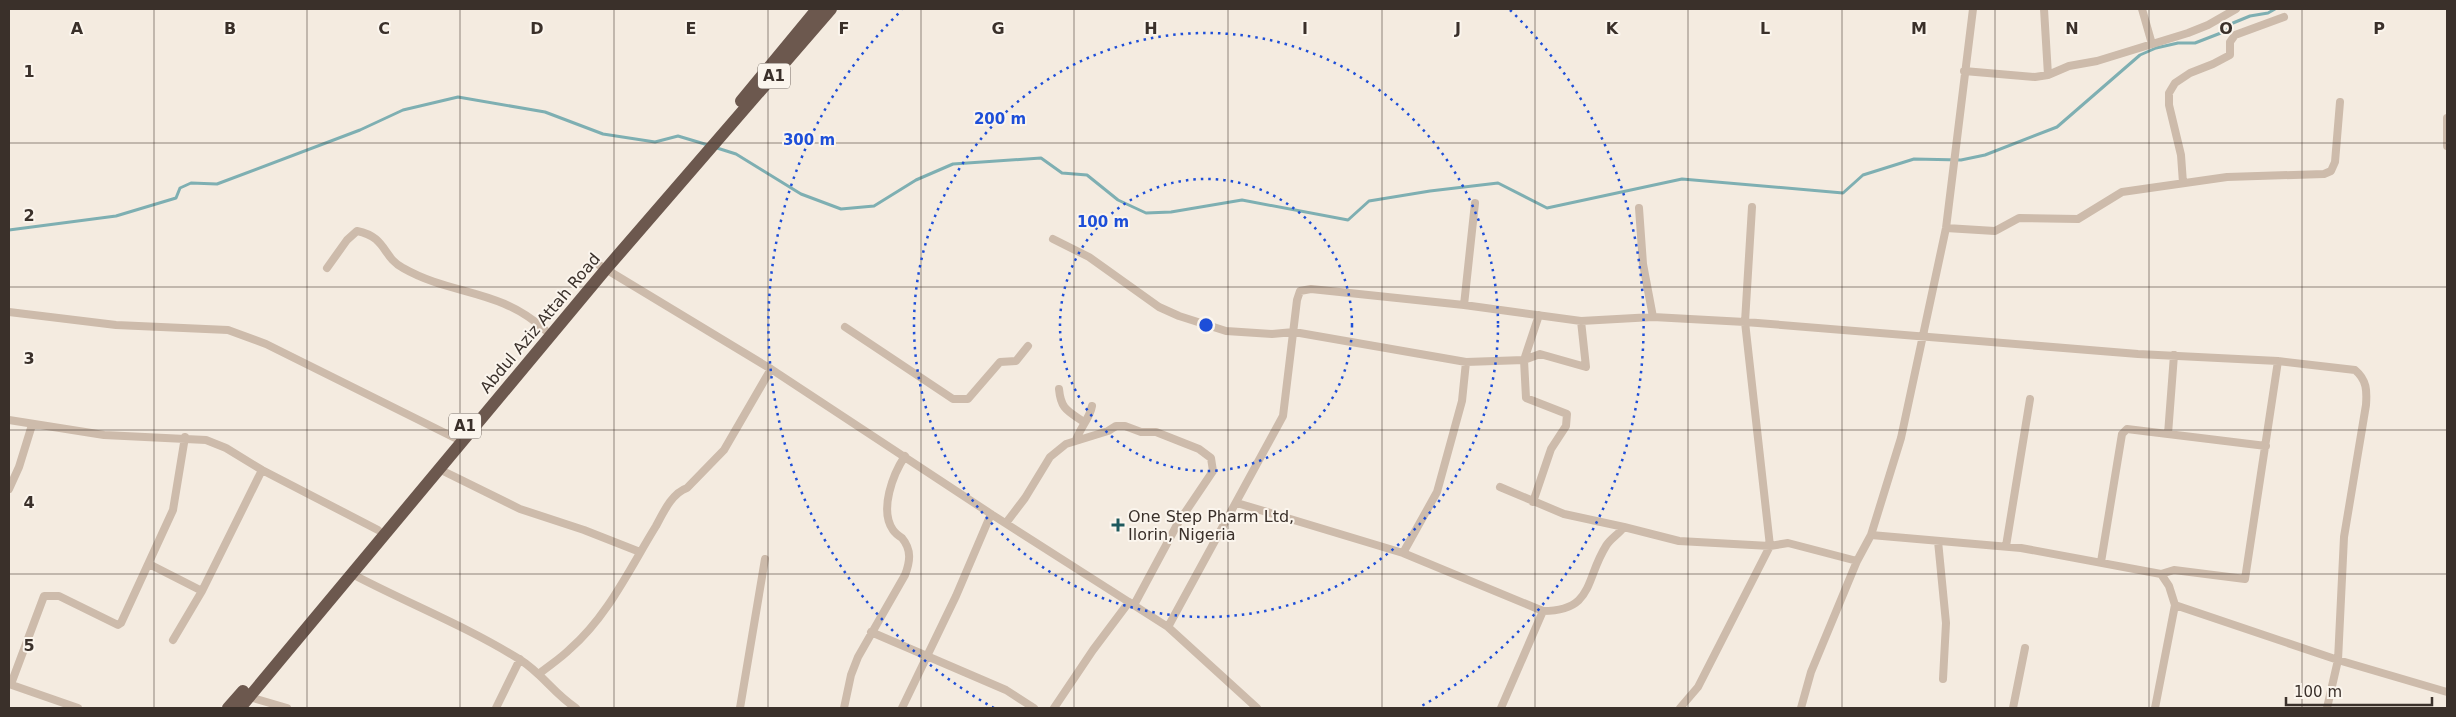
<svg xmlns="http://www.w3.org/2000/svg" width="2456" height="717" font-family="'DejaVu Sans',sans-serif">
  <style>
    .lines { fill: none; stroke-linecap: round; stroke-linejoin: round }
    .stream { stroke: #7eafb2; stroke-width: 3 }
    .minor { stroke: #cdbbab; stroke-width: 8 }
    .trunk { stroke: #6c584e; stroke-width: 12 }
    .grid { fill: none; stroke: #3a302a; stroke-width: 1; stroke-opacity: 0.55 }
    .ring { fill: none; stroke: #1d4ed8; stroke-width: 2.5; stroke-dasharray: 2.5 5 }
    .poi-dot { fill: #1e595d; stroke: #fbf5ed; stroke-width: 2 }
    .labels { text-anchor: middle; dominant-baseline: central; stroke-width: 4; stroke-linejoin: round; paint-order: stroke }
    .shield { fill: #fbf5ed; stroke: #746b64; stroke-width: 1 }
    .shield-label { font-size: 15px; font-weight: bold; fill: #3a302a }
    .street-label { font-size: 16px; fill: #3a302a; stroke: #fbf5ed }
    .poi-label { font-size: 16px; fill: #3a302a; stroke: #fbf5ed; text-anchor: start }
    .grid-label { font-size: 16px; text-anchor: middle; font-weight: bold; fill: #3a302a; stroke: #fbf5ed; stroke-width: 4; stroke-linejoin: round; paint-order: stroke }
    .centre { fill: #1d4ed8; stroke: #fbf5ed; stroke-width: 2.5 }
    .ring-label { font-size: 15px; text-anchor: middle; font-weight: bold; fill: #1d4ed8; stroke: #fbf5ed; stroke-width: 4; stroke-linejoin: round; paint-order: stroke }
  </style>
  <rect width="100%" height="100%" fill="#f4ebe0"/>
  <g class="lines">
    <path class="stream" d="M 717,148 L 736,154 L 801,194 L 841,209 L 874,206 L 916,180 L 953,164 L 1041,158 L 1062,173 L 1087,175 L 1118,200 L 1146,213 L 1171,212 L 1242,200 L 1348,220 L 1369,201 L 1430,191 L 1498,183 L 1547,208 L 1682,179 L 1843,193 L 1863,175 L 1914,159 L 1961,160 L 1985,155 L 2057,127 L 2140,55 L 2156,48 L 2178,43 L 2195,43 L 2226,31 L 2233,23 L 2250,16 L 2268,13 L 2275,9
      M 9,230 L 116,216 L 176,198 L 180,188 L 191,183 L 217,184 L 360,130 L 403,110 L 458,97 L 545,112 L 603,134 L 655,142 L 678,136 L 708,145"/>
    <path class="minor" d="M 2044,9 L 2048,75
      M 2142,9 L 2152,44
      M 1964,71 L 2035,77 L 2048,75 L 2069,66 L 2097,61 L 2188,33 L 2208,25 L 2236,9
      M 2447,118 L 2447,146
      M 2183,183 L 2181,155 L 2169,105 L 2169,93 L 2175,83 L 2190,73 L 2213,64 L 2230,55 L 2230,42 L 2235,35 L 2284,17
      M 1639,208 L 1643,264 L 1653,317
      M 1946,228 L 1995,231 L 2019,218 L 2078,219 L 2122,192 L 2227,177 L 2324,174 L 2331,171 L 2335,162 L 2340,102
      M 1053,239 L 1089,257 L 1159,307 L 1179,316 L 1226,331 L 1272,334 L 1294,332 L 1466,362 L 1524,360 L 1540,354 L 1586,367 L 1581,321
      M 599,265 L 771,369 L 991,514 L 1168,627 L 1257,708
      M 327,268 L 347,240 L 357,231 C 387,237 382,257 403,268 C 452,296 499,288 545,330
      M 1464,305 L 1475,203
      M 9,312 L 116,325 L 228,330 L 266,344 L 455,438
      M 845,327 L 953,399 L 968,399 L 1000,362 L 1016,361 L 1028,346
      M 1059,389 C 1061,410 1068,411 1084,422
      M 9,420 L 104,435 L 206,440 L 226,448 L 262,470 L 378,530
      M 2168,434 L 2174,355
      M 1076,440 C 1080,428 1090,418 1092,406
      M 439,469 L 520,509 L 584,530 L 640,552
      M 1500,487 L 1564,514 L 1624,527
      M 9,489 L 19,467 L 32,425
      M 1533,502 L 1551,449 L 1566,426 L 1567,414 L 1526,398 L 1524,360 L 1539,315
      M 1237,503 L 1403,553 L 1543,611 C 1594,611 1585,579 1606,546 C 1610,539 1619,534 1624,527 L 1679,541 L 1770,546 L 1788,543 L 1857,561
      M 1006,523 L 1025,498 L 1050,457 L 1066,444 L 1108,431 L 1116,426 L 1125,426 L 1141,432 L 1156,432 L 1199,449 L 1211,458 L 1213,471 L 1178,523 L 1134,605
      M 1871,535 L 2021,548 L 2161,574 L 2169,586 L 2175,605 L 2155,708
      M 1938,541 L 1946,623 L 1943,679
      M 2006,546 L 2030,399
      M 1403,553 L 1437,492 L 1462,401 L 1466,362
      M 2101,562 L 2122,434 L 2127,429 L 2266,446
      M 149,564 L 202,591
      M 352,574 C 407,603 466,626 519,659 C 542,673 553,693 576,708
      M 2161,574 L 2174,570 L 2245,579 L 2278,361
      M 2175,605 L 2338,660 L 2447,692
      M 1168,627 L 1283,416 L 1297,300 L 1300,291 L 1311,289 L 1464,305 L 1581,321 L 1653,317 L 1745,322 L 2138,354 L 2278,361 L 2355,370 C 2367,380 2367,391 2366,405 L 2344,537 L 2338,660 L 2327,708
      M 871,632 L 1006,690 L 1034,708
      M 173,640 L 202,591 L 262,470
      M 540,673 C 550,665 561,658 570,649 C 608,616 630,568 656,526 C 663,513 672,493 687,488 L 724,450 L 771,369
      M 9,684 L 78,708
      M 11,684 L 44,596 L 59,596 L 118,625 L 121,623 L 173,510 L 185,437
      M 246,696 L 287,708
      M 496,708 L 520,659
      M 740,708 L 765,559
      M 844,708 L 851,675 L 858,657 L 905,575 C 910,562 912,550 902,538 C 899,536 895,533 893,530 C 879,510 893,474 905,456
      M 902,708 L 956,596 L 991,514
      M 1054,708 L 1093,650 L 1129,602
      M 1501,708 L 1543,611
      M 1680,708 L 1698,687 L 1770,546 L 1745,322 L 1752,207
      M 1801,708 L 1811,672 L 1857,561 L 1871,535 L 1901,438 L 1946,228 L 1973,9
      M 2013,708 L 2025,648"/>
    <path class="trunk" d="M 741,101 L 817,9
      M 228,708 L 243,691
      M 240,708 L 606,269 L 831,9"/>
  </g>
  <path class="grid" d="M 154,9 L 154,708M 307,9 L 307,708M 460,9 L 460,708M 614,9 L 614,708M 768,9 L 768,708M 921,9 L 921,708M 1074,9 L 1074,708M 1228,9 L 1228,708M 1382,9 L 1382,708M 1535,9 L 1535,708M 1688,9 L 1688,708M 1842,9 L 1842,708M 1995,9 L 1995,708M 2149,9 L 2149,708M 2302,9 L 2302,708M 9,143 L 2447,143M 9,287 L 2447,287M 9,430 L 2447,430M 9,574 L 2447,574"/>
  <g class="ring">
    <circle cx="1206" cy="325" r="146"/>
    <circle cx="1206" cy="325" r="292"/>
    <path d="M994 708A438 438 0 0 1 902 10M1510 10A438 438 0 0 1 1418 708"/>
  </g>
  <path class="poi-dot" d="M1115.5 517.5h5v5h5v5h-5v5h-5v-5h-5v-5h5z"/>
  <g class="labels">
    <g class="shield">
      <rect x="758" y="63.5" width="32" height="25" rx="4"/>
      <rect x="449" y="413.5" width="32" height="25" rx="4"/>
    </g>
    <g class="shield-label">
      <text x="774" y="76">A1</text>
      <text x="465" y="426">A1</text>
    </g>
    <g class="street-label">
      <text transform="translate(540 323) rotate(-50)">Abdul Aziz Attah Road</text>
    </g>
    <g class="poi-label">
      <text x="1128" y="516">One Step Pharm Ltd,<tspan x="1128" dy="18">Ilorin, Nigeria</tspan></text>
    </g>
  </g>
  <g class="grid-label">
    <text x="77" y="34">A</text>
    <text x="230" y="34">B</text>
    <text x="384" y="34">C</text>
    <text x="537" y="34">D</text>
    <text x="691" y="34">E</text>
    <text x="844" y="34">F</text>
    <text x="998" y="34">G</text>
    <text x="1151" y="34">H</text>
    <text x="1305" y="34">I</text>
    <text x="1458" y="34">J</text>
    <text x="1612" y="34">K</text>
    <text x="1765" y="34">L</text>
    <text x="1919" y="34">M</text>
    <text x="2072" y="34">N</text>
    <text x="2226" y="34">O</text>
    <text x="2379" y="34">P</text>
    <text x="29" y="77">1</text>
    <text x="29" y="221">2</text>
    <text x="29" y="364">3</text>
    <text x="29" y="508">4</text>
    <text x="29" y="651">5</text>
  </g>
  <circle cx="1206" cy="325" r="8" class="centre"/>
  <g class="ring-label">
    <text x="1000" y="124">200 m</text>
    <text x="809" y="145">300 m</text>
    <text x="1103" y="227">100 m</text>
  </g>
  <rect width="2456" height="717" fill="none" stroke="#3a302a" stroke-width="20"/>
  <path d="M2286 697v8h146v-8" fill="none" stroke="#3a302a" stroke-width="2.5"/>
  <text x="2294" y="697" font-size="15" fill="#3a302a" stroke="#fbf5ed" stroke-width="4" paint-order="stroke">100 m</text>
</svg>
